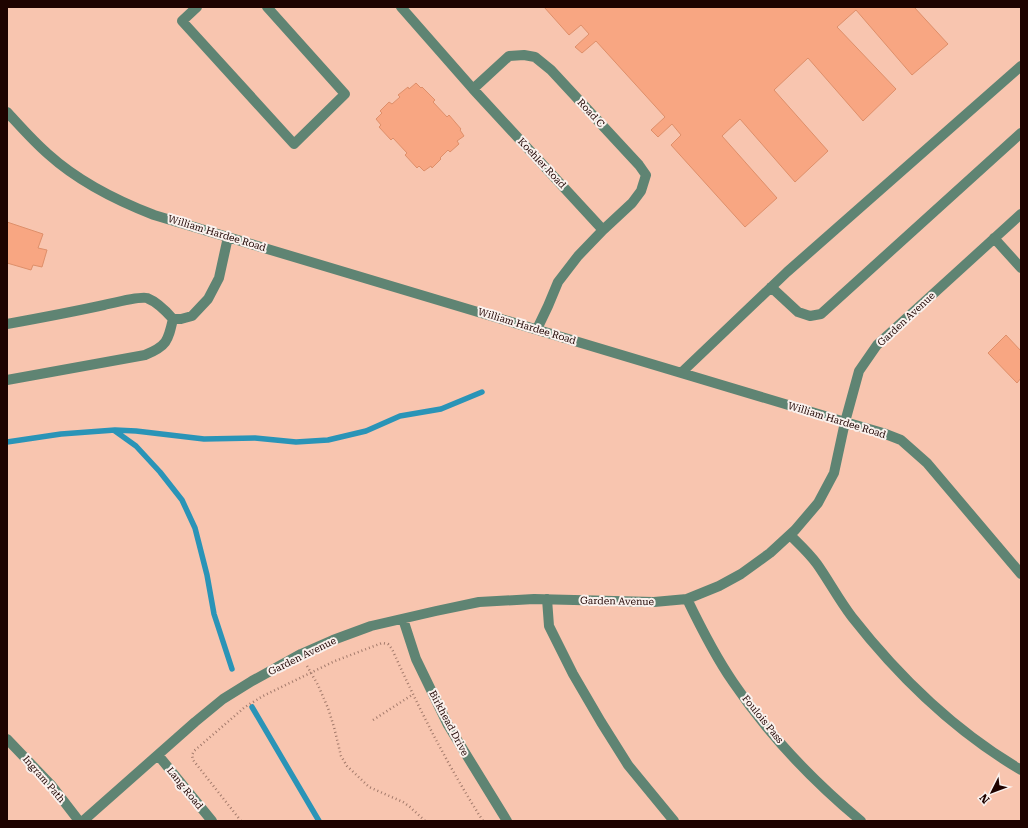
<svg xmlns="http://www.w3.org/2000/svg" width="1028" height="828" font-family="'Roboto Serif',serif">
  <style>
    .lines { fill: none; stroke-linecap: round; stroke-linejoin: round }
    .stream { stroke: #2a94b7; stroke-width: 5.5 }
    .building { fill: #f8a682; stroke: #de8f6a }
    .path { stroke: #a37a6b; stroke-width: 2.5; stroke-dasharray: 1 3; stroke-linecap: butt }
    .minor { stroke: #5f8473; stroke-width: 10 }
    .labels { text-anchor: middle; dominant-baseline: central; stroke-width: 4; stroke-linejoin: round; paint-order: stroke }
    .street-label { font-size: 10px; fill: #1e0300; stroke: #faf1ed }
  </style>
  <rect width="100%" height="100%" fill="#f8c5af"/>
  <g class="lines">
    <path class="stream" d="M 115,431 L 136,446 L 160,472 L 182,500 L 195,528 L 207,575 L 214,614 L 232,669
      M 7,442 L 61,434 L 115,430 L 136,431 L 204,439 L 255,438 L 296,442 L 328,440 L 366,431 L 400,416 L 441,409 L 482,392
      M 252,707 L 319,821"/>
  </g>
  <path class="building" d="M 544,7 L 914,7 L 948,44 L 912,75 L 856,10 L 837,27 L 896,89 L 863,121 L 808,58 L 774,90 L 828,151 L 795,182 L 740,119 L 722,136 L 777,198 L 745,227 L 671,145 L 681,135 L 672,124 L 658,137 L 651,130 L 665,117 L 596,41 L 582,53 L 575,47 L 589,34 L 581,25 L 569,35 Z
    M 416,83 L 421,88 L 422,87 L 435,100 L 433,102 L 447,117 L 449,115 L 461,129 L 460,130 L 464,136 L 457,141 L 459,144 L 450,152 L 448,150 L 440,158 L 441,159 L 432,168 L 431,166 L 424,171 L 419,166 L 417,168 L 405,155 L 407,153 L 393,138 L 391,140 L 379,127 L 381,125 L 376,119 L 382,113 L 380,111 L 389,102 L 392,104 L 400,97 L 398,95 L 408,87 L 409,89 Z
    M 7,222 L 43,234 L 38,248 L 47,250 L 42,267 L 33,265 L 31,270 L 7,263 Z
    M 1006,335 L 1021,351 L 1021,378 L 1017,383 L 988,353 Z"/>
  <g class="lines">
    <path class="path" d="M 307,666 L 318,685 L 328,708 L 334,727 L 341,756 L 347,766 L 369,787 L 403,802 L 410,807 L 425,821
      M 373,720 L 412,695
      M 241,821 L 193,760 L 192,755 L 194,751 L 245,707 L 263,696 L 335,661 L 382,643 L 388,644 L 392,649 C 419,709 448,766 483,821"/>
    <path class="minor" d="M 197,7 L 182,21 L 294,144 L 345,94 L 267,7
      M 401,7 L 473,89 L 603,230
      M 473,89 L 509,56 L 524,55 L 535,57 L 551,70 L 639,165 L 646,175 L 641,191 L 632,203 L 603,230 L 578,256 L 558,282 L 548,306 L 537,329
      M 7,112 C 20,126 33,141 48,154 C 79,182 115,200 154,215 L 845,422 L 883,433 L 901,440 L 927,463 L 1021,574
      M 994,238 L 1021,268
      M 771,287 L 798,312 L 810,316 L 821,314 L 1021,133
      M 7,324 C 40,318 72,312 104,305 C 113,303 139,296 147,298 C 157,302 166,311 173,319 L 181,319 L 192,316 L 208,299 L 219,278 L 228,237
      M 682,372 L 787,272 L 1021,66
      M 7,380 L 145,355 C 167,346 168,341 173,319
      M 790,535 C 799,544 809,553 817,564 C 829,581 839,600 852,617 C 899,677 955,731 1021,770
      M 547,599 L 549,626 L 573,674 L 601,722 L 628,765 L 674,821
      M 687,599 C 701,628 715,656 733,682 C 768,734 813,781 861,821
      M 403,619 L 416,659 L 448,725 L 507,821
      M 7,739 L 52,786 L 79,821
      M 158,755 L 212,821
      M 83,821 L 195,722 L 223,699 L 252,681 L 301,654 L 333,640 L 371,626 L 436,611 L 479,602 L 534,599 L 654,602 L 687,599 L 719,586 L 741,574 L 770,553 L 795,530 L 818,503 L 834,473 L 845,422 L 859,371 L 877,345 L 1021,214"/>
  </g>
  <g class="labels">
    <g class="street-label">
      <text transform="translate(591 113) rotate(47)">Road C</text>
      <text transform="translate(542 163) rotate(47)">Koehler Road</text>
      <text transform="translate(217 233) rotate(17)">William Hardee Road</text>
      <text transform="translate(906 319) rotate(-43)">Garden Avenue</text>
      <text transform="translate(527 326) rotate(17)">William Hardee Road</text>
      <text transform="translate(837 420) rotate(17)">William Hardee Road</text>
      <text transform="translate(617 601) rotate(1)">Garden Avenue</text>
      <text transform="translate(302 656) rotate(-26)">Garden Avenue</text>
      <text transform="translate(763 719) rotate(51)">Foulois Pass</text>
      <text transform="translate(449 723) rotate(62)">Birkhead Drive</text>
      <text transform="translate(44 779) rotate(49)">Ingram Path</text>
      <text transform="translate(185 788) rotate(51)">Lang Road</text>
    </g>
  </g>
  <rect width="1028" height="828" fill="none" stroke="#1e0300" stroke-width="16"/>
  <g transform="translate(992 792) rotate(228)" stroke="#faf1ed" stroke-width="3" paint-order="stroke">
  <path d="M0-3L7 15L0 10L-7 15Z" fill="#1e0300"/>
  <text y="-6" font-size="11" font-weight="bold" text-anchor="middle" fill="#1e0300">N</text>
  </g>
</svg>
